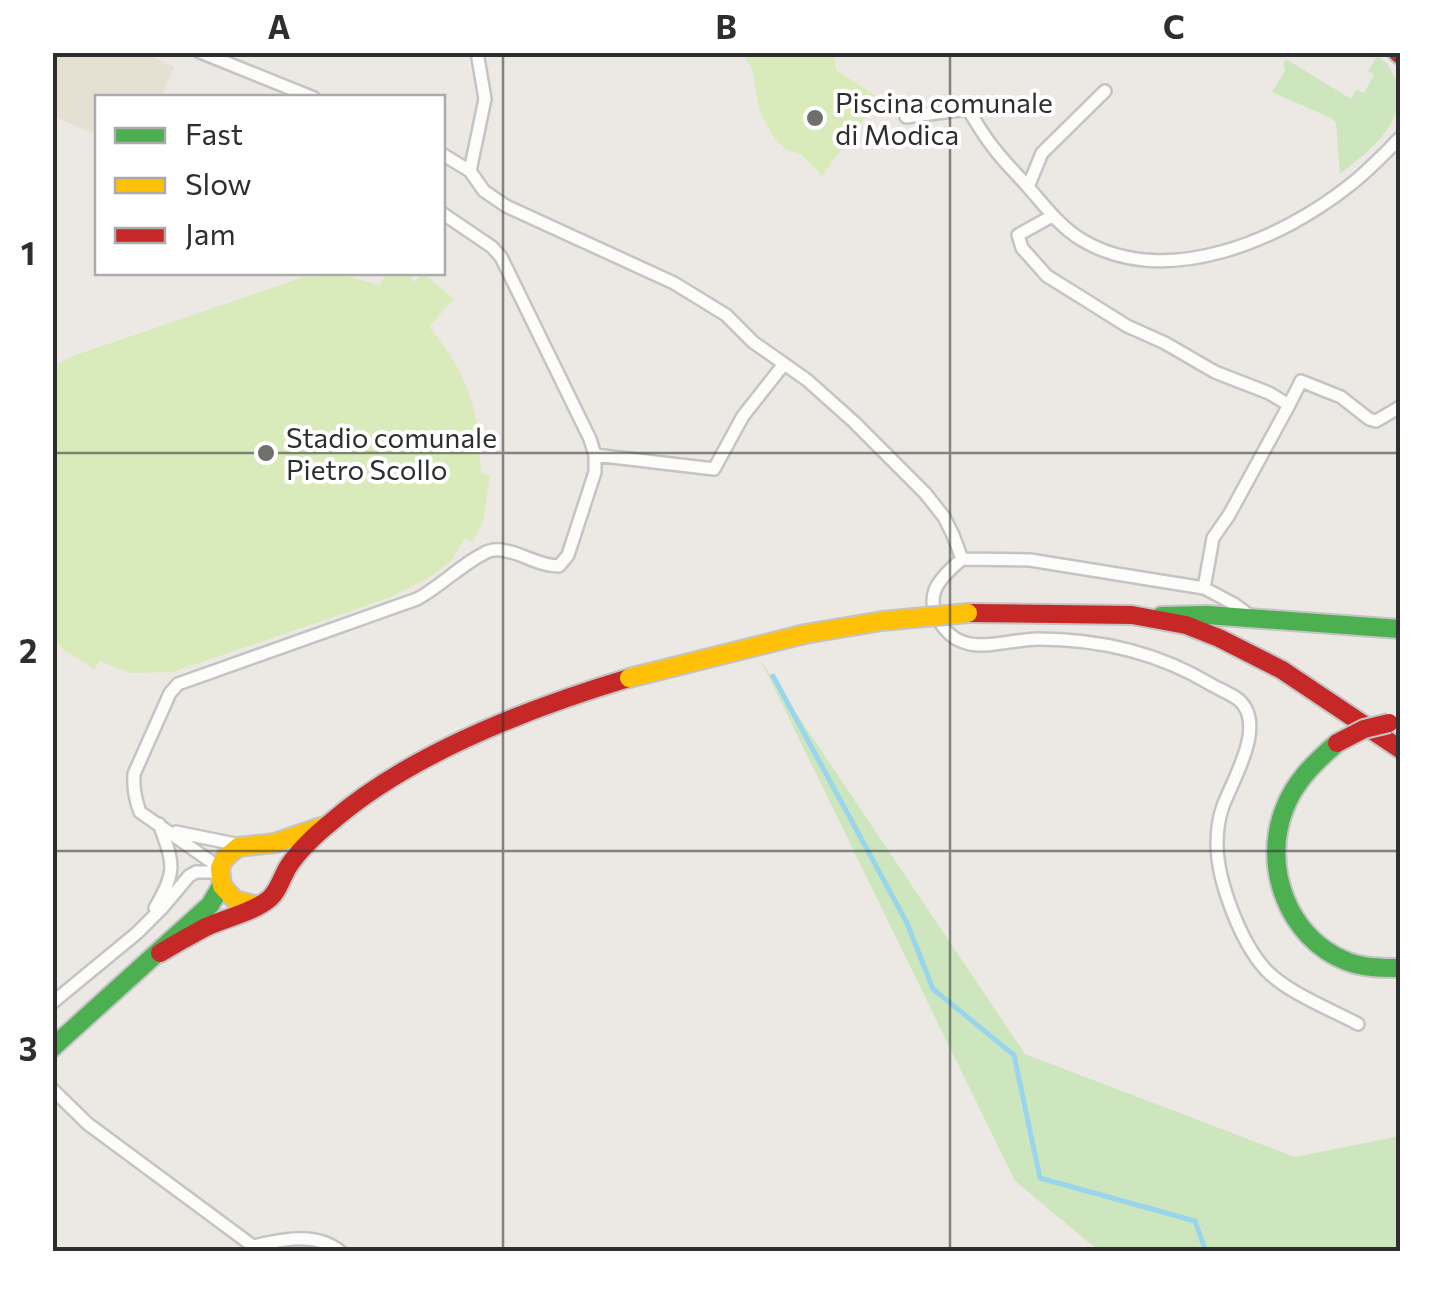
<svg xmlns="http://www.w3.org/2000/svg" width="1453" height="1304" font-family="Commissioner,sans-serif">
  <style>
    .education { fill: #e6e0d3 }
    .green { fill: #cee6be }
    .pitch { fill: #d9eabb }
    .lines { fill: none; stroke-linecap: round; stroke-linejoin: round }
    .stream { stroke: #99d6ec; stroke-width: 5 }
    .street-casing { stroke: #c5c4c5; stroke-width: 16 }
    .fast-casing { stroke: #c5c4c5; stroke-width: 22 }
    .slow-casing { stroke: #c5c4c5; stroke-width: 22 }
    .jam-casing { stroke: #c5c4c5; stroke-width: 22 }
    .street { stroke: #fcfcfb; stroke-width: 11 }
    .fast { stroke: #4caf50; stroke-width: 18 }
    .slow { stroke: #ffc107; stroke-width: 18 }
    .jam { stroke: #c62828; stroke-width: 18 }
    .slow-bridge-casing { stroke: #c5c4c5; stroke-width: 22; stroke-linecap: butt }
    .jam-bridge-casing { stroke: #c5c4c5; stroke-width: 22; stroke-linecap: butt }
    .slow-bridge { stroke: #ffc107; stroke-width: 18 }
    .jam-bridge { stroke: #c62828; stroke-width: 18 }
    .grid { fill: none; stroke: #2e2e2e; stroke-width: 2.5; stroke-opacity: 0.55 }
    .poi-dot { fill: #706f6e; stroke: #fff; stroke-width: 4 }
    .labels { text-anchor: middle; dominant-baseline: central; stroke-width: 8; stroke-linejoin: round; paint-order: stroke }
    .poi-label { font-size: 28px; fill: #2e2e2e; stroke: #fff; text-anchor: start }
    .neatline { fill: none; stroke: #2e2e2e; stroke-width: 4 }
    .grid-label { font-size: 32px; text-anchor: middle; font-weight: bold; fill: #2e2e2e }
  </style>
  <rect width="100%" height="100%" fill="#ece8e4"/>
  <path class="education" d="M 53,52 L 146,53 L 174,67 L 161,97 L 98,98 L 97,135 L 53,116 Z"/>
  <path class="green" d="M 1377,56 C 1387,61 1392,70 1396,81 C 1409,122 1368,152 1340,174 L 1336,123 L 1331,118 L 1272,92 L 1285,71 L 1283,63 L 1286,59 L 1351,99 L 1356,90 L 1364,93 L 1374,75 L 1368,71 Z
    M 761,661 L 1025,1054 L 1295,1157 L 1400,1136 L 1400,1251 L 1099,1251 L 1015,1181 Z"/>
  <path class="pitch" d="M 742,53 L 839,53 L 835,58 L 836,70 L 879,98 L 822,176 L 801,154 L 787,150 L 774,138 L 760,112 L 752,69 Z
    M 387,273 L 408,273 L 414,282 L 423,273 L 454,299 L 429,327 C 470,376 479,411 481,474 L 490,475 L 483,521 L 473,542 L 465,538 L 451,561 L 430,577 L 391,597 L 173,672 L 130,673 L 100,661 L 94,669 L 64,650 L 52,638 L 53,366 L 73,356 L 301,278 L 338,274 L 379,285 Z"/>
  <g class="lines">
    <path class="stream" d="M 773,676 L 907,923 L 933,989 L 1014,1055 L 1040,1178 L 1195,1221 L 1206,1252"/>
    <g class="street-casing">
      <path id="street" d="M 200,52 L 314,98
        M 477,52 L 485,99 L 470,171 L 484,191 L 506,206 L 674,283 L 726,315 L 753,342 L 807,380 L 854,422 L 925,493 L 944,517 L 953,535 L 962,559
        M 906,117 L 968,109 C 976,122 983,135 993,147 C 1003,161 1017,174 1028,187 C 1045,206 1060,227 1082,240 C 1166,290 1281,240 1350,185 C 1368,171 1384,154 1400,138
        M 442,154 L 470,171
        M 1028,187 L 1042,153 L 1105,91
        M 1052,216 L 1018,235 L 1022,248 L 1047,276 L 1084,299 L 1127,326 L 1165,343 L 1215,372 L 1269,393 L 1289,405 L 1301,381 L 1341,397 L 1369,419 L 1376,421 L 1400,407
        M 595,455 L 714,469 L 743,416 L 784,364
        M 1204,588 L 1213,538 L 1229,515 L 1289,405
        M 1253,618 L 1234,604 L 1204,588 L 1030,560 L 962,559 C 937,580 921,598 944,628 C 950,636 960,642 970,644 C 988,648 1018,639 1038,639 C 1099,639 1159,653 1212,685 C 1221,690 1231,694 1239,700 C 1267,725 1233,779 1223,806 C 1219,817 1217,832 1217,844 C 1217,881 1241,943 1266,970 C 1288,993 1330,1009 1358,1024
        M 176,832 L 240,845
        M 220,868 L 140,812 C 135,799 133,788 134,774 L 170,693 L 178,684 L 417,599 C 441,586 461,565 483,554 C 489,550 498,549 506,551 C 524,554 539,566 559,566 L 568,555 L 595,472 L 595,455 L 590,439 L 501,257 L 492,247 L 442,213
        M 155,908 C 177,870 174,864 159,824
        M 52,1003 L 137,933 L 163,907 L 189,876 L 196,872 L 220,872
        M 52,1089 L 88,1124 L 253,1246 L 255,1252
        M 253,1246 C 282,1240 315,1231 341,1252"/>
    </g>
    <g class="fast-casing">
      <path id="fast" d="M 1161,616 L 1207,615 L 1400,629
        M 1337,743 C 1315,762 1294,782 1284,810 C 1262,867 1288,938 1346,961 C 1363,968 1382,968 1400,968
        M 52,1048 L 210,905 L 222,885"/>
    </g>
    <g class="slow-casing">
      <path id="slow" d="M 254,905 L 235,900 L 222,886 L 220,868 L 224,859 L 238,847 L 275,843 L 321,827"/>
    </g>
    <g class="jam-casing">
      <path id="jam" d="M 1397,52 L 1400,55
        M 968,613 L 1132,615 L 1186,625 L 1219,638 L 1282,670 L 1400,749
        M 160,953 C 175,944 191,935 206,927 C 225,918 254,912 269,899 C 278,892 282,877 288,867 C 299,850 314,836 330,823 C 410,753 529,708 629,678"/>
    </g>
    <use href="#street" class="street"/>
    <use href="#fast" class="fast"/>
    <use href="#slow" class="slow"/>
    <use href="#jam" class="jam"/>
    <g class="slow-bridge-casing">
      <path id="slow-bridge" d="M 629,678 L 805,634 L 882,621 L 968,613"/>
    </g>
    <g class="jam-bridge-casing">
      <path id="jam-bridge" d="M 1337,743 L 1364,729 L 1389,723"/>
    </g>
    <use href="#slow-bridge" class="slow-bridge"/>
    <use href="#jam-bridge" class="jam-bridge"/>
  </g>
  <path class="grid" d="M 503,52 L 503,1252M 950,52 L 950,1252M 52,453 L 1400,453M 52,851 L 1400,851"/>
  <g class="poi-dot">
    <circle cx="815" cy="118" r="10"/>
    <circle cx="266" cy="453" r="10"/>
  </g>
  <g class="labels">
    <g class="poi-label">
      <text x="835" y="102">Piscina comunale<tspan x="835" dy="32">di Modica</tspan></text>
      <text x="286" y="437">Stadio comunale<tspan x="286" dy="32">Pietro Scollo</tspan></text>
    </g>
  </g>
  <rect width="1453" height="1304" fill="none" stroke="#ffffff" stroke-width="110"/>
  <rect x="95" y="95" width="350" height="180" fill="#ffffff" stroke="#ababab" stroke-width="2.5"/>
  <rect x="115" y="128" width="50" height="15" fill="#4caf50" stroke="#ababab" stroke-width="2.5"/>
  <text x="185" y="145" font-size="30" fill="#2e2e2e">Fast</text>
  <rect x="115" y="178" width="50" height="15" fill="#ffc107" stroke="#ababab" stroke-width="2.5"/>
  <text x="185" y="195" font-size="30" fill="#2e2e2e">Slow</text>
  <rect x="115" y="228" width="50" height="15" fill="#c62828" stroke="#ababab" stroke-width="2.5"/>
  <text x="185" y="245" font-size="30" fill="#2e2e2e">Jam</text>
  <rect x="55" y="55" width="1343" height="1194" class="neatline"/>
  <g class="grid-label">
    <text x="279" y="39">A</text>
    <text x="726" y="39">B</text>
    <text x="1174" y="39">C</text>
    <text x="28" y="265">1</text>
    <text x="28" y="663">2</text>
    <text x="28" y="1061">3</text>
  </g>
</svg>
